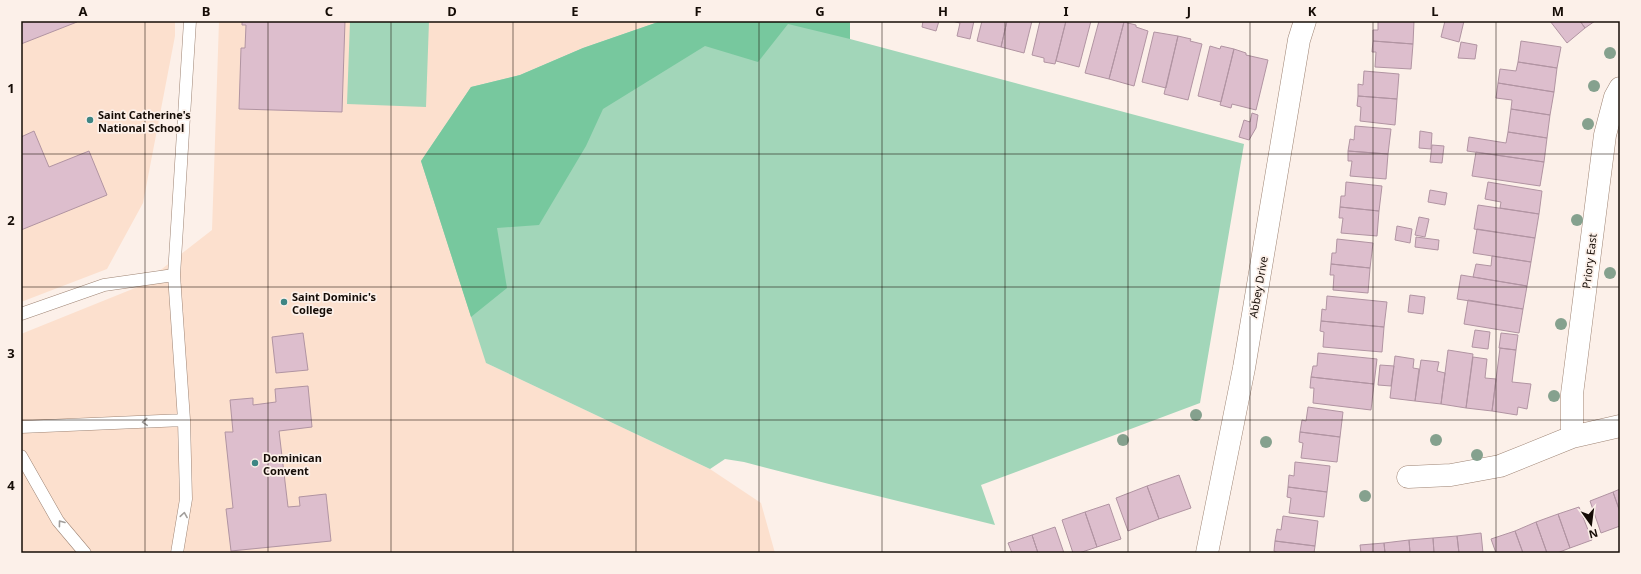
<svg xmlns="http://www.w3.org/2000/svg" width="1641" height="574" font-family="'Noto Sans',sans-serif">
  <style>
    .built { fill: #fce0ce }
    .green { fill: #a2d6b9 }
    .forest { fill: #77c89e }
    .building { fill: #ddbecd; stroke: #b194a2 }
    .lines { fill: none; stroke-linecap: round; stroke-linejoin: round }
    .service-casing { stroke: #9e8474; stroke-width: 13 }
    .minor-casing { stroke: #9e8474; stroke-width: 23 }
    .service { stroke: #fff; stroke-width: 12 }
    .minor { stroke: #fff; stroke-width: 22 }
    .tree { fill: #85a18e }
    .oneway { stroke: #a19e9b }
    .grid { fill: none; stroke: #150c06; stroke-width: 1; stroke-opacity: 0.55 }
    .poi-dot { fill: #3e8684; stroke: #fcf0e9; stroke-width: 1.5 }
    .labels { text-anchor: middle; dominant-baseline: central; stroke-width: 3.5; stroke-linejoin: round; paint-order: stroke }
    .poi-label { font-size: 11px; font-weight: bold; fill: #150c06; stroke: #fcf0e9; text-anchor: start }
    .street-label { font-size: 11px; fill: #150c06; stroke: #fcf0e9 }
    .neatline { fill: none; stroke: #150c06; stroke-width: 1.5 }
    .grid-label { font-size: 13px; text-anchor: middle; font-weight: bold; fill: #150c06 }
  </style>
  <rect width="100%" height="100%" fill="#fcf0e9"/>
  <path class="built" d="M 21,21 L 175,21 L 175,36 L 143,203 L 107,269 L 21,302 Z
    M 219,21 L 661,21 L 583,48 L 520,75 L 471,87 L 486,363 L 710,469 L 761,503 L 775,553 L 21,553 L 21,334 L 140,286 L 212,230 Z"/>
  <path class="green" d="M 350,21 L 429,21 L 426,107 L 347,104 Z
    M 661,21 L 850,21 L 850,39 L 1244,144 L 1200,403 L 981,485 L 995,525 L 829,484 L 744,462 L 725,459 L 710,469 L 486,363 L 421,161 L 471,87 L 520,75 L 583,48 Z"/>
  <path class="forest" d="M 661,21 L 850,21 L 850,39 L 788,24 L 758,62 L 705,46 L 603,109 L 586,146 L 539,225 L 497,228 L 507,288 L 471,317 L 421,161 L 471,87 L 520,75 L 583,48 Z"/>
  <path class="building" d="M 21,21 L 77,21 L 77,22 L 21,44 Z
    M 242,21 L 345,21 L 342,112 L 239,109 L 241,48 L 245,48 L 246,25 L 242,25 Z
    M 923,21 L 939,21 L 936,31 L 922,27 Z
    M 952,21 L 974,21 L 970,39 L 957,36 L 960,23 Z
    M 982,21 L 1007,21 L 1001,47 L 977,41 Z
    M 1007,21 L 1032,21 L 1024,53 L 1001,47 Z
    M 1040,21 L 1066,21 L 1055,64 L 1044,62 L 1044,58 L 1032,55 Z
    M 1066,21 L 1091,21 L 1079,67 L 1056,61 Z
    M 1099,21 L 1124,22 L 1109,79 L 1085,73 Z
    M 1378,21 L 1414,21 L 1413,44 L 1373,41 L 1373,30 L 1378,30 Z
    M 1445,21 L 1464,21 L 1459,42 L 1441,37 Z
    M 1550,21 L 1580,21 L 1585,28 L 1567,43 Z
    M 1580,21 L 1595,21 L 1585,28 Z
    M 1124,22 L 1136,25 L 1136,27 L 1148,31 L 1134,86 L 1109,79 Z
    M 1154,32 L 1178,36 L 1166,88 L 1142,82 Z
    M 1178,36 L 1191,39 L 1190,41 L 1202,44 L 1188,100 L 1164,94 Z
    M 1373,41 L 1413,44 L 1411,69 L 1375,67 L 1376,52 L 1372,52 Z
    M 1521,41 L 1561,47 L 1557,68 L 1518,62 Z
    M 1461,42 L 1477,45 L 1475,59 L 1458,58 Z
    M 1210,46 L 1220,49 L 1221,46 L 1234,49 L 1221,102 L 1198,96 Z
    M 1234,49 L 1246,53 L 1246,55 L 1268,60 L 1256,110 L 1232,104 L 1231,108 L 1220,105 Z
    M 1518,62 L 1557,68 L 1554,92 L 1498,83 L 1500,69 L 1516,71 Z
    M 1364,71 L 1399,74 L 1397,99 L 1358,96 L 1358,84 L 1363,85 Z
    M 1498,83 L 1554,92 L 1550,115 L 1511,109 L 1512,100 L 1496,98 Z
    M 1358,96 L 1397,99 L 1395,125 L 1360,121 L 1361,107 L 1357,106 Z
    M 1511,109 L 1550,115 L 1547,138 L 1508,132 Z
    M 1252,113 L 1258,115 L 1256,128 L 1249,140 L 1239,137 L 1244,120 L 1250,122 Z
    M 1355,126 L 1391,129 L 1388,154 L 1348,151 L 1350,139 L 1354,140 Z
    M 34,131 L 49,167 L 89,151 L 107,195 L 21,230 L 21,137 Z
    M 1420,131 L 1432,133 L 1431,149 L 1419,148 Z
    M 1508,132 L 1547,138 L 1544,162 L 1467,151 L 1469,137 L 1506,143 Z
    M 1432,145 L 1444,146 L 1442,163 L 1430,162 Z
    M 1348,151 L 1388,154 L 1386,179 L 1350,176 L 1352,161 L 1348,161 Z
    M 1476,152 L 1544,162 L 1540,186 L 1472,176 Z
    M 1346,182 L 1382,186 L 1379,211 L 1340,207 L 1341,196 L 1345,196 Z
    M 1488,182 L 1542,191 L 1539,214 L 1500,208 L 1501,202 L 1485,199 Z
    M 1430,190 L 1447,193 L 1445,205 L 1428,202 Z
    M 1478,205 L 1539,214 L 1535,238 L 1474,229 Z
    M 1340,207 L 1379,211 L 1377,236 L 1341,233 L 1343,218 L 1339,218 Z
    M 1419,217 L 1429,219 L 1425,237 L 1415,235 Z
    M 1397,226 L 1412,229 L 1410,243 L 1395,240 Z
    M 1477,229 L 1535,238 L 1531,262 L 1473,253 Z
    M 1416,237 L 1439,240 L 1438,250 L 1415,247 Z
    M 1337,239 L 1373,243 L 1370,268 L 1331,264 L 1332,253 L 1336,253 Z
    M 1492,256 L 1531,262 L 1527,286 L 1473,277 L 1476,264 L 1491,266 Z
    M 1331,264 L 1370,268 L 1368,293 L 1333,290 L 1334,275 L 1330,275 Z
    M 1461,275 L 1527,286 L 1523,309 L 1457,299 Z
    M 1410,295 L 1425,297 L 1423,314 L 1408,312 Z
    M 1327,296 L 1387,302 L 1384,327 L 1321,321 L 1322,309 L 1326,310 Z
    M 1468,300 L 1523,309 L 1519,333 L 1464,324 Z
    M 1321,321 L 1384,327 L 1382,352 L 1323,347 L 1324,332 L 1320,331 Z
    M 1475,330 L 1490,332 L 1488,349 L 1472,347 Z
    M 303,333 L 308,370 L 276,373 L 272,337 Z
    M 1501,333 L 1518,335 L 1516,350 L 1499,348 Z
    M 1500,348 L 1516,350 L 1512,382 L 1531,384 L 1527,409 L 1518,407 L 1517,415 L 1492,411 Z
    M 1448,350 L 1473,354 L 1466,408 L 1441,404 Z
    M 1318,353 L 1377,359 L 1374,384 L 1311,377 L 1313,366 L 1317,366 Z
    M 1395,356 L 1414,359 L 1413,368 L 1419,369 L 1415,401 L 1390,398 Z
    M 1473,357 L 1487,359 L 1485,378 L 1496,379 L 1492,411 L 1466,408 Z
    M 1421,360 L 1439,362 L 1437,371 L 1445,373 L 1441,404 L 1415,401 Z
    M 1380,365 L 1394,366 L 1391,386 L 1378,385 Z
    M 1311,377 L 1374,384 L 1371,410 L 1313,403 L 1314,388 L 1310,388 Z
    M 308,386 L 312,427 L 279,431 L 288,507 L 300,506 L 299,497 L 326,494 L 331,541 L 231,551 L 226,509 L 233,508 L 225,432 L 233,432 L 230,400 L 253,398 L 253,405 L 276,402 L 275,389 Z
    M 1308,407 L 1343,412 L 1340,437 L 1300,432 L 1302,420 L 1306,421 Z
    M 1300,432 L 1340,437 L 1337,462 L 1301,458 L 1303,443 L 1299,442 Z
    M 1295,462 L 1330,466 L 1327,492 L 1288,487 L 1289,475 L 1294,476 Z
    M 1179,475 L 1191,508 L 1159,519 L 1147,486 Z
    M 1147,486 L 1159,519 L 1128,531 L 1116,498 Z
    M 1288,487 L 1327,492 L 1324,517 L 1289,513 L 1291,498 L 1287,497 Z
    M 1620,489 L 1620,512 L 1613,492 Z
    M 1613,492 L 1620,512 L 1620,526 L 1601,533 L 1590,501 Z
    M 1109,504 L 1121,539 L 1097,547 L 1085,512 Z
    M 1579,507 L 1592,540 L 1570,548 L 1558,514 Z
    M 1085,512 L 1097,547 L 1079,553 L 1073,553 L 1062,520 Z
    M 1558,514 L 1570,548 L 1557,553 L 1547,553 L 1536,522 Z
    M 1283,516 L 1318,521 L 1315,546 L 1275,541 L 1277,529 L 1281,530 Z
    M 1536,522 L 1547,553 L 1523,553 L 1515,531 Z
    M 1055,527 L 1064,553 L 1038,553 L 1032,535 Z
    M 1515,531 L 1523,553 L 1496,553 L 1491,539 Z
    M 1481,533 L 1483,553 L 1459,553 L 1457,536 Z
    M 1032,535 L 1038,553 L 1012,553 L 1008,543 Z
    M 1457,536 L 1459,553 L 1434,553 L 1433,538 Z
    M 1433,538 L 1434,553 L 1410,553 L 1409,540 Z
    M 1409,540 L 1410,553 L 1385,553 L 1384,543 Z
    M 1275,541 L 1315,546 L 1314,553 L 1278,553 L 1274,551 Z
    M 1384,543 L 1385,553 L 1361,553 L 1360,545 Z"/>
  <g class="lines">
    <g class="service-casing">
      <path id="service" d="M 174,275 L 184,420 L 186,499 L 177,553
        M 21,314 L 104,285 L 174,275 L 190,21
        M 21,427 L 184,420
        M 21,456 L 58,521 L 85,553"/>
    </g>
    <g class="minor-casing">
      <path id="minor" d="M 1572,437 L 1572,394 L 1605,135 L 1615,97 L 1620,88
        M 1408,477 L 1451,475 L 1500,466 L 1572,437 L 1620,426
        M 1207,553 L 1244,368 L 1299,40 L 1305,21"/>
    </g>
    <use href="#service" class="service"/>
    <use href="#minor" class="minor"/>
  </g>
  <g class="tree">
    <circle cx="1610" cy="53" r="6"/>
    <circle cx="1594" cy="86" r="6"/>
    <circle cx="1588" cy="124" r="6"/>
    <circle cx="1577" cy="220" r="6"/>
    <circle cx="1610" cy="273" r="6"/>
    <circle cx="1561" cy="324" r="6"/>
    <circle cx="1554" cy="396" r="6"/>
    <circle cx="1196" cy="415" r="6"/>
    <circle cx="1123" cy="440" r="6"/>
    <circle cx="1436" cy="440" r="6"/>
    <circle cx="1266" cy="442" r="6"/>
    <circle cx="1477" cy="455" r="6"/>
    <circle cx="1365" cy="496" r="6"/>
  </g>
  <defs><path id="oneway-chevron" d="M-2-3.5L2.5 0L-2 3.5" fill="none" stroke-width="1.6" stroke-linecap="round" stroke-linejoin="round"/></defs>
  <g class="oneway">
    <use href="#oneway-chevron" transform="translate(145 422) rotate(177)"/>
    <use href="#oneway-chevron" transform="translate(184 515) rotate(-81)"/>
    <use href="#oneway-chevron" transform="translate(61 523) rotate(-127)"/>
  </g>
  <path class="grid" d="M 145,21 L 145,553M 268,21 L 268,553M 391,21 L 391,553M 513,21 L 513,553M 636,21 L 636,553M 759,21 L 759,553M 882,21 L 882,553M 1005,21 L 1005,553M 1128,21 L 1128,553M 1250,21 L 1250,553M 1373,21 L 1373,553M 1496,21 L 1496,553M 21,154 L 1620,154M 21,287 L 1620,287M 21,420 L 1620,420"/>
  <g class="poi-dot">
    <circle cx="90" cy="120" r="4"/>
    <circle cx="284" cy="302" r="4"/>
    <circle cx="255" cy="463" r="4"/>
  </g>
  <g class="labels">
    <g class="poi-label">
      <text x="98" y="114">Saint Catherine's<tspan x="98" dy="13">National School</tspan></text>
      <text x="292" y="296">Saint Dominic's<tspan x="292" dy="13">College</tspan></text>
      <text x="263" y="457">Dominican<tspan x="263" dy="13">Convent</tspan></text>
    </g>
    <g class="street-label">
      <text transform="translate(1589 261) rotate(-83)">Priory East</text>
      <text transform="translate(1258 287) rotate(-80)">Abbey Drive</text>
    </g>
  </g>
  <rect width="1641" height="574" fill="none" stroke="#fcf0e9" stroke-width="44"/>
  <g transform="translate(1591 524) rotate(166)" stroke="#fcf0e9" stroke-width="3" paint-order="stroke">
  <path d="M0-3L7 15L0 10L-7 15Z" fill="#150c06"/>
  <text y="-6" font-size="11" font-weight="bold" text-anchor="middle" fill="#150c06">N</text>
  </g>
  <rect x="22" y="22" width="1597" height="530" class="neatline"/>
  <g class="grid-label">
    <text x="83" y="16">A</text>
    <text x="206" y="16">B</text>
    <text x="329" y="16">C</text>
    <text x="452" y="16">D</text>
    <text x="575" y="16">E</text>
    <text x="698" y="16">F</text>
    <text x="820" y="16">G</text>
    <text x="943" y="16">H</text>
    <text x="1066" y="16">I</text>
    <text x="1189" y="16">J</text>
    <text x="1312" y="16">K</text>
    <text x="1435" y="16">L</text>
    <text x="1558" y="16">M</text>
    <text x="11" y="93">1</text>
    <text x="11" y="225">2</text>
    <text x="11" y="358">3</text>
    <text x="11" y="490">4</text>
  </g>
</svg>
